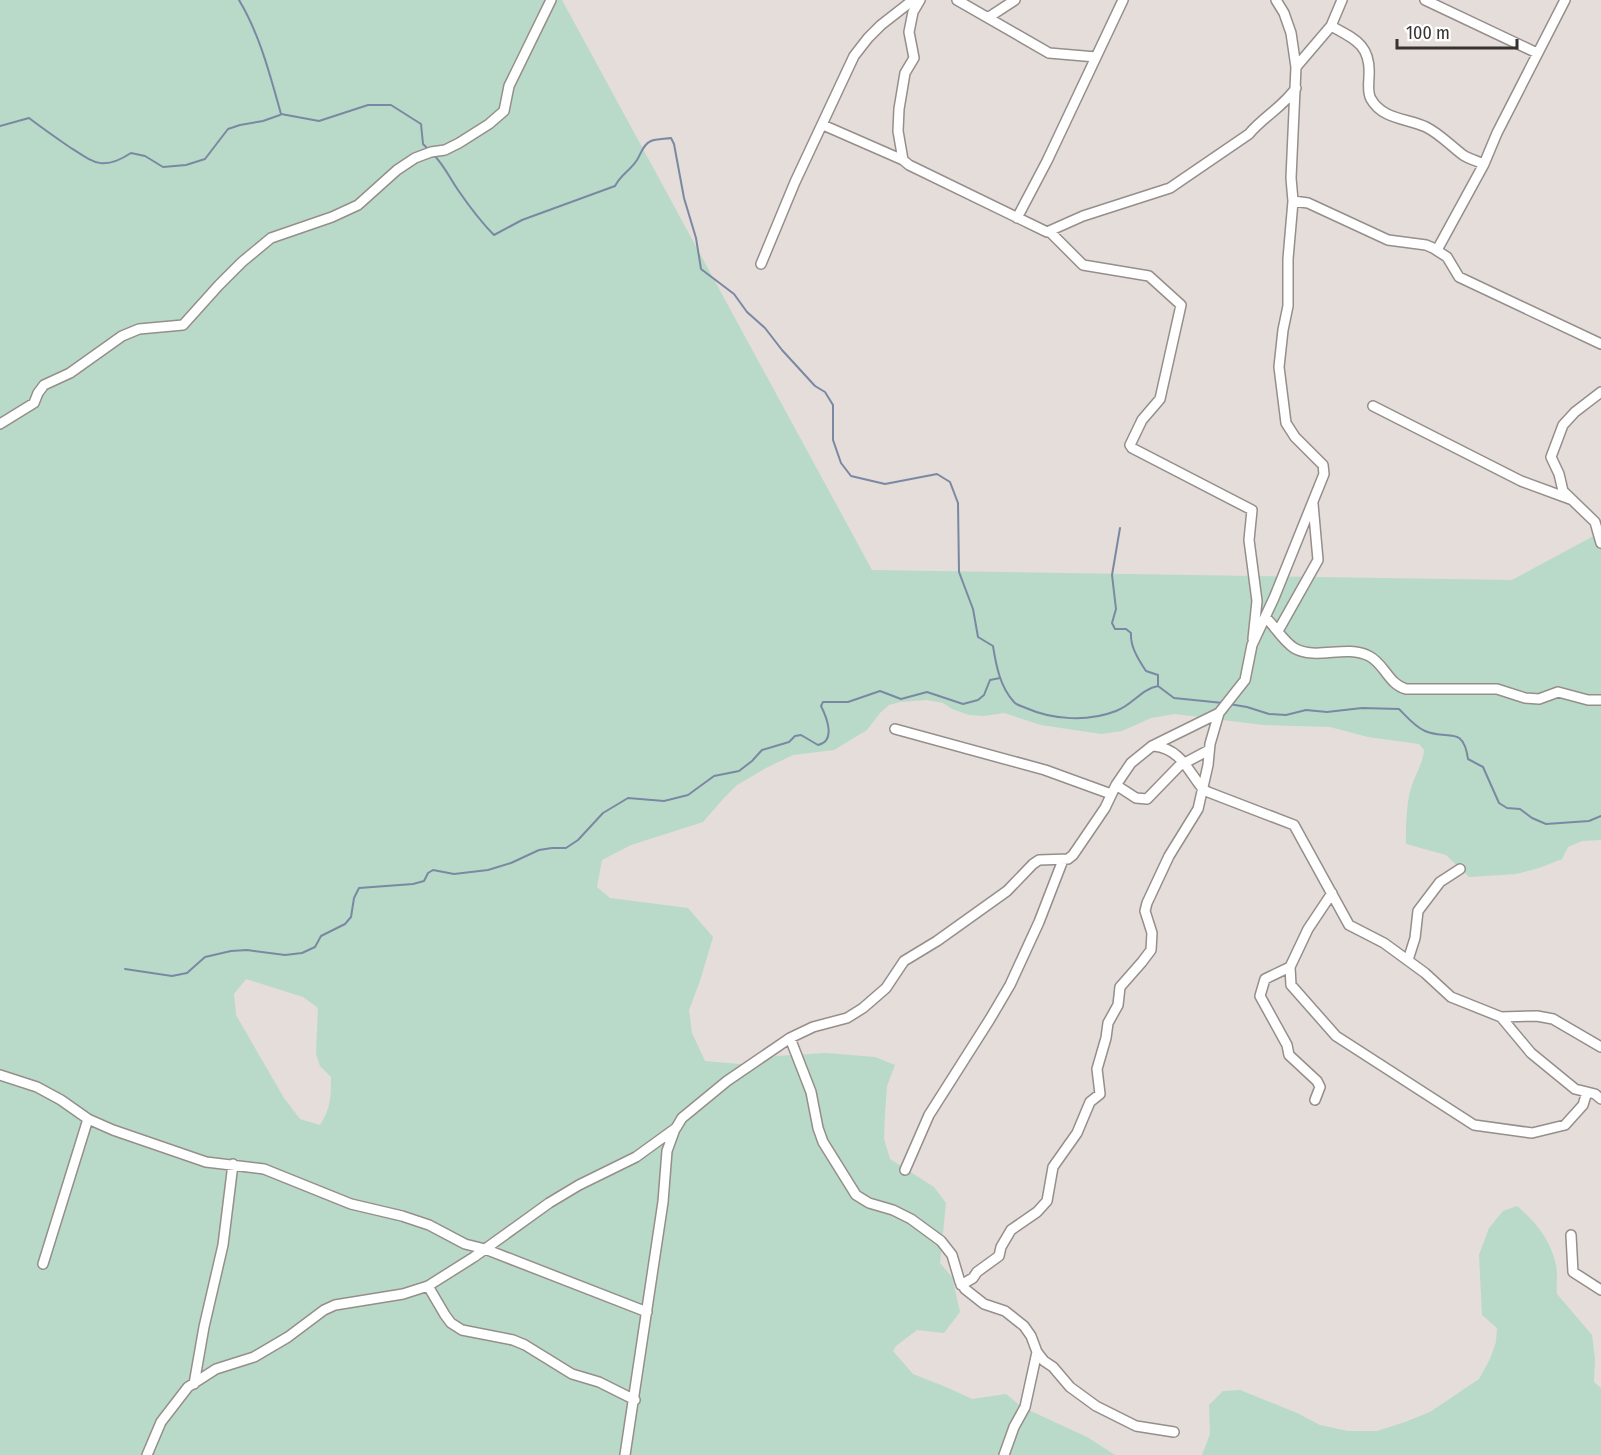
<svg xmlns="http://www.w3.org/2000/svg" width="1601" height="1455" font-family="'Fira Sans Condensed',sans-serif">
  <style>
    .green { fill: #b9dac8; fill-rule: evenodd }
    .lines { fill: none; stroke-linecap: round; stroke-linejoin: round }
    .stream { stroke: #7b88a3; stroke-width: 2 }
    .street-casing { stroke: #958e8b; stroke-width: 12 }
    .street { stroke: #fff; stroke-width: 9 }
  </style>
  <rect width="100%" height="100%" fill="#e4ddd9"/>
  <path class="green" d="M 0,0 L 562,0 L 872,570 L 1512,580 L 1601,532 L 1601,840 L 1582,841 L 1568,847 L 1562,859 L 1539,868 L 1516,874 L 1469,877 L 1446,855 L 1406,844 C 1406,823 1406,801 1413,782 C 1418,770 1423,762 1424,750 L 1419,744 L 1368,737 L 1330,727 L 1263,725 L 1175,714 L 1151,718 L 1122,731 L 1101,734 L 1041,725 L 1004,713 L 984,716 L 969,715 L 952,709 L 943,703 L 927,700 L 900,702 L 889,705 L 880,713 L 867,730 L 834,750 L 793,755 L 766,768 L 737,785 L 723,799 L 703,822 L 631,845 L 602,860 L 597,887 L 610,898 L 688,908 L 713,937 L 700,981 L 689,1010 L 692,1033 L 705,1061 L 751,1065 L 776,1056 L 826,1053 L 875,1057 L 895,1065 L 887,1086 L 885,1114 L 884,1139 L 890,1159 L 934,1187 L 946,1203 L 940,1263 L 952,1277 L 960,1312 L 944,1333 L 917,1330 L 896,1346 L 893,1351 L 913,1374 L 946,1387 L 972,1399 L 1006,1394 L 1022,1407 L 1087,1437 L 1115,1455 L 0,1455 ZM 246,979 L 303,997 L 318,1008 L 316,1054 L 320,1066 L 331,1077 C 331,1095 331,1109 320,1125 L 300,1119 L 284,1098 L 236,1015 L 234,994 Z
    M 1517,1206 C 1535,1221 1551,1240 1556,1265 C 1558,1274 1556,1284 1557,1294 L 1592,1335 L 1595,1359 L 1594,1382 L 1601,1388 L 1601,1455 L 1202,1455 L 1210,1434 L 1209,1405 L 1223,1391 L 1240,1390 L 1297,1413 L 1320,1425 L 1348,1431 L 1377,1431 L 1405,1422 L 1430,1412 L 1479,1379 L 1490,1359 L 1496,1342 L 1497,1328 L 1482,1315 L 1479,1255 L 1489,1228 L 1503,1211 Z"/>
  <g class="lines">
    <path class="stream" d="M 239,0 C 260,35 270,75 281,114 L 319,121 L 368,105 L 391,105 L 421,124 L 423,144 L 429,150
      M 0,126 L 29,118 C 42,128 55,137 68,146 C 93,162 102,172 131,153 L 145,156 L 163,167 L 186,165 L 205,159 L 228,129 L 240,125 L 263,121 L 280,115
      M 433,154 C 444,165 449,177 458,190 C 469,206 480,221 494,235 L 522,220 L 615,186 C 621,174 630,171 637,160 C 641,154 643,144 651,141 C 656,139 665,139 671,138 L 674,144 L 684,198 L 696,238 L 701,269 L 734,294 L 747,312 L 765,328 L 782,350 L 815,386 L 825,392 L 833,405 L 833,440 L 841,463 L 851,476 L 885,484 L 937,474 L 950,482 L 958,503 L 959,572 L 973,609 L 978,637 L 993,646 C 996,665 1000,687 1014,702 C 1016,705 1022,706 1026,708 C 1053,720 1088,722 1116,711 C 1133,705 1141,689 1158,686 L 1174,698 L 1223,703
      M 1120,528 L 1112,575 L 1116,609 L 1112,623 L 1115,629 L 1126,629 L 1131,633 C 1130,646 1138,659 1146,671 L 1158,675 L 1158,685
      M 1229,704 L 1247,707 L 1269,714 L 1286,715 L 1306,710 L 1327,712 L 1362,708 L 1399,709 C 1407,717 1415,727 1425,731 C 1448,741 1463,724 1468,759 L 1483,767 L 1499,803 L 1507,808 L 1520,809 L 1532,818 L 1546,824 L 1589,821 L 1601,816
      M 125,969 L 172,976 L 187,973 L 205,957 L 231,951 L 247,950 L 285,955 L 302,953 L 315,947 L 321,936 L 345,924 L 351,917 L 354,898 L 359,888 L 413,884 L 424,881 L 428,873 L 433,870 L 454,874 L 488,870 L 511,863 L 539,850 L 552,848 L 566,848 L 578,840 L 603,813 L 628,798 L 664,801 L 688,795 L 714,776 L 739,771 L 752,761 L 762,750 L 789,742 L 795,736 L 801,735 L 818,745 C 836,741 827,718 821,706 L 823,702 L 848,702 L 880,691 L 901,699 L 927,692 L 963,704 L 978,700 L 984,695 L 990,680 L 1000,678"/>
    <g class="street-casing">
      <path id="street" d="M 920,0 L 913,12 L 909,32 L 914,58 L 905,73 L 899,109 L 898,131 L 903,160 L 909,165 L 1047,232 L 1083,216 L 1170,188 L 1249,134 C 1263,117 1283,107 1296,88
        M 957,0 L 1049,53 L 1096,57
        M 1425,0 L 1537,53
        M 989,17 L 1015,0
        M 1331,26 C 1355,39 1371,45 1369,76 C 1369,83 1367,92 1371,99 C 1383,120 1407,118 1426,127 C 1440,134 1451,146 1463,155 C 1469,159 1477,161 1484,164
        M 1296,67 L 1331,26 L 1342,0
        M 823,125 L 903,160
        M 1293,201 L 1308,203 L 1388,240 L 1426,245 L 1433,248 L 1447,257 L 1459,277 L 1601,344
        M 1017,218 L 1047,161 L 1123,0
        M 1050,232 L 1083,265 L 1149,276 L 1181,305 L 1160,399 L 1142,420 L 1130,445 L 1132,448 L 1252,510 L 1249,540 L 1257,601 L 1253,639
        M 1437,250 L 1484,164 L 1497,133 L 1565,0
        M 761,264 L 795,182 L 854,56 L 868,38 L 881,25 L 913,0
        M 1601,392 L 1575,412 L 1563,425 L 1551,457 L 1559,474 L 1563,491 L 1595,522 L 1601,543
        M 1373,406 L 1521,481 L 1570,499
        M 0,424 L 34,403 L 38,393 L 44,385 L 70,373 L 122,336 L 139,329 L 183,325 L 219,285 L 242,262 L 271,238 L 332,217 L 358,205 L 397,170 L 415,158 L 431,152 L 445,150 L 459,143 L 489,124 L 504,111 L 509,86 L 551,0
        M 1265,617 C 1275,626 1282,640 1294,648 C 1317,661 1345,644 1369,656 C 1385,664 1388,684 1406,689 L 1497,689 L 1525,698 L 1539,699 L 1558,692 L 1588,700 L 1601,700
        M 1278,631 L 1318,560 L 1313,504
        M 895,729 L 1045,770 L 1111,794
        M 1154,746 C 1181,749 1188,771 1203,789 L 1208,792 L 1294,825 L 1349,925 L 1384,943 L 1425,973 L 1451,997 L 1501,1017 L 1531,1053 L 1575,1089 L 1595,1094 L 1601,1099
        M 1116,785 L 1136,798 L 1147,799 L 1179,766 L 1209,750
        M 1408,960 L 1415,938 L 1418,911 L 1440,882 L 1460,869
        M 1290,967 L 1291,985 L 1336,1036 L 1474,1125 L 1532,1133 L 1565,1125 L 1583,1105 L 1587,1092
        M 1501,1017 L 1537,1016 L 1553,1019 L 1601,1047
        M 790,1038 L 811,1092 L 818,1128 L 823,1142 L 856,1195 L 869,1203 L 893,1210 L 911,1219 L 941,1241 L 952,1255 L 960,1282 L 965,1289 L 984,1304 L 1005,1311 L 1024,1326 L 1031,1336 L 1037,1352 L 1044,1361 L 1053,1367 L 1070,1387 L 1096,1406 L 1136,1426 L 1174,1432
        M 0,1075 L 37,1087 L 61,1100 L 88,1119 L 113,1130 L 206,1162 L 264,1169 L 351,1204 L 402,1216 L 429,1225 L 465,1244 L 485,1249 L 647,1312
        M 1315,1100 L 1320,1087 L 1317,1081 L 1289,1055 L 1287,1045 L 1260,996 L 1265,979 L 1290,967 L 1308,929 L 1332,893
        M 905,1170 L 929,1115 L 990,1019 L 1010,985 L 1039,922 L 1063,860
        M 1571,1235 L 1573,1272 L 1601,1290
        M 43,1264 L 88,1119
        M 961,1285 L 973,1278 L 977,1272 L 999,1256 L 1001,1247 L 1011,1230 L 1037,1212 L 1047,1201 L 1053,1167 L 1077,1133 L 1090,1102 L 1100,1094 L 1097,1069 L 1106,1038 L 1108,1023 L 1118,1005 L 1120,987 L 1142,962 L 1151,950 L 1152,933 L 1145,911 L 1147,903 L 1169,856 L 1198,809 L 1208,765 L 1210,744 L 1219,713
        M 428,1286 L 445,1315 L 451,1323 L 462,1330 L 513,1340 L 525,1345 L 572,1374 L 599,1382 L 635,1400
        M 194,1384 L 204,1327 L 223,1245 L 233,1164
        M 147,1455 L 161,1422 L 188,1387 L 216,1369 L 254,1357 L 288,1337 L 324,1310 L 335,1305 L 403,1294 L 428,1286 L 474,1257 L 549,1203 L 579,1185 L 636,1157 L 676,1128 L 682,1118 L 727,1081 L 790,1038 L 813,1027 L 847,1018 L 863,1008 L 886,988 L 904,961 L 937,941 L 1007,891 L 1033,864 L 1039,860 L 1068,859 L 1073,855 L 1105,808 L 1116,785 L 1131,763 L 1152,746 L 1219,713 L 1245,680 L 1252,645 L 1274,598 L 1324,474 L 1323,465 L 1295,437 L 1286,423 L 1279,367 L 1283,330 L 1288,306 L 1288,259 L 1293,201 L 1291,178 L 1296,67 L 1291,33 L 1284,13 L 1276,0
        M 625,1455 L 663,1202 L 667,1151 L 675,1129
        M 1004,1455 L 1014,1427 L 1025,1407 L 1037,1352"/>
    </g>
    <use href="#street" class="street"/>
  </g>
  <path d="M1397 39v9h120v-9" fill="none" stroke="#363331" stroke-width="3"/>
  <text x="1406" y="39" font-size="18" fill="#363331" stroke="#ffffff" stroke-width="4.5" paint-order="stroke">100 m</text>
</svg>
